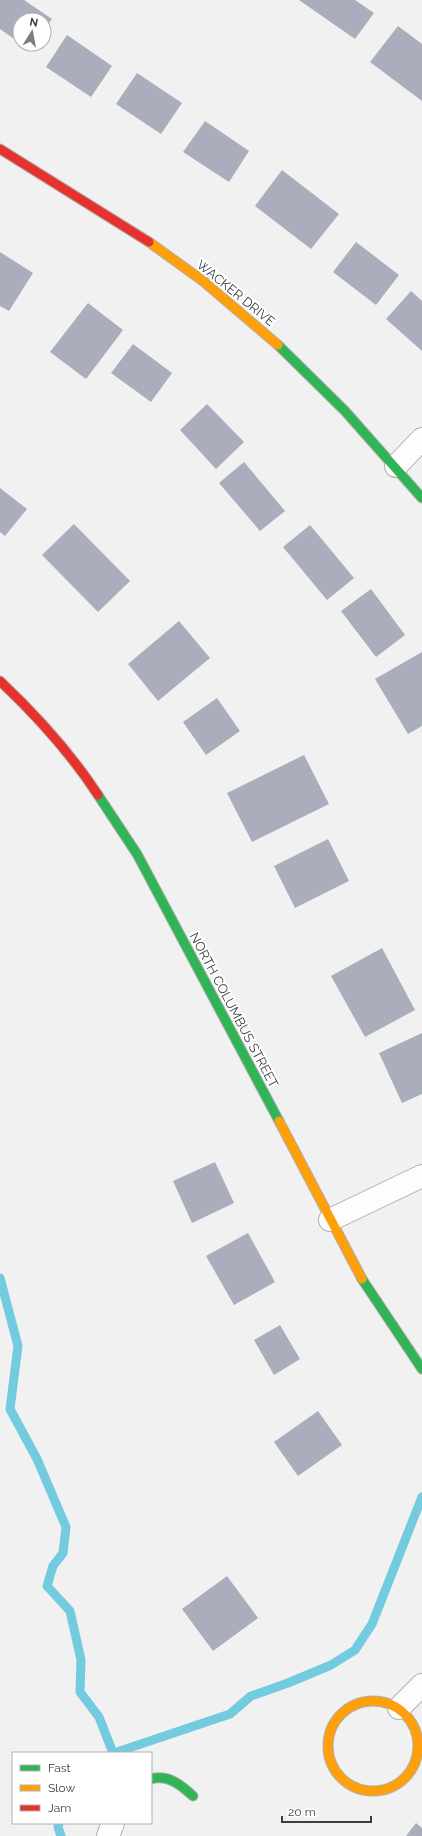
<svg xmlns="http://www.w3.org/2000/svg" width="422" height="1836" font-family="Raleway,sans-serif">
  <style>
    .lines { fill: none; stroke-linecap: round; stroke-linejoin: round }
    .stream { stroke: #72cbde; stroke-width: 9 }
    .building { fill: #aaadbb }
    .street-casing { stroke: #b0b0b0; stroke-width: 24 }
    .fast-casing { stroke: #b0b0b0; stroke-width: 11 }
    .slow-casing { stroke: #b0b0b0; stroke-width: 11 }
    .jam-casing { stroke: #b0b0b0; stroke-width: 11 }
    .street { stroke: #fdfdfd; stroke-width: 22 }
    .fast { stroke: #30b455; stroke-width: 9 }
    .slow { stroke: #ff9f0a; stroke-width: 9 }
    .jam { stroke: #e5322d; stroke-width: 9 }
    .labels { text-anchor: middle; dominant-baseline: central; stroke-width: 4; stroke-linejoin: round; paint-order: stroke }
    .street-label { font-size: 13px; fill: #3d3d3d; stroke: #fff }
  </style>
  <rect width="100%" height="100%" fill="#f1f1f1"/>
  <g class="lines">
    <path class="stream" d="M 0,1278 L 18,1346 L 10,1409 L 37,1459 L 66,1527 L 63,1553 L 53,1566 L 47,1586 L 70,1611 L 81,1660 L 80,1692 L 99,1717 L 113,1753
      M 114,1753 L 230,1714 L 251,1696 L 288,1683 L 331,1665 L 355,1650 L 372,1624 L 422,1497
      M 59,1823 L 58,1827 L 61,1836"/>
  </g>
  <path class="building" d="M 0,0 L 24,0 L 52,19 L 44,30 L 44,20 L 20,20 L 20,43 L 0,29 Z
    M 299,0 L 355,0 L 374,13 L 355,39 Z
    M 398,26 L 422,44 L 422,101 L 370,62 Z
    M 67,35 L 112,66 L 91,97 L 46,67 Z
    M 137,73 L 182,103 L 161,134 L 116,104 Z
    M 205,121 L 249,151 L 229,182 L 183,152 Z
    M 282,170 L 339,214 L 311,249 L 255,206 Z
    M 356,242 L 399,275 L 376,305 L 333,272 Z
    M 0,252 L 33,273 L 9,311 L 0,306 Z
    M 411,291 L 422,301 L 422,351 L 386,319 Z
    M 88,303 L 123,330 L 86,379 L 50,352 Z
    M 133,344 L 172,373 L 151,402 L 111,373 Z
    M 207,404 L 244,442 L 216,469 L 180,430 Z
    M 244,462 L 285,511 L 260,531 L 219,483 Z
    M 0,488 L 27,509 L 5,536 L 0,532 Z
    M 74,524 L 130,581 L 98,612 L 42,555 Z
    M 310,525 L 354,578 L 327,600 L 283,547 Z
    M 371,589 L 405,635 L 376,657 L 341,611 Z
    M 179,621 L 210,658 L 158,701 L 128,664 Z
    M 422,652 L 422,726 L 408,734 L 375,679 Z
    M 217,698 L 240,731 L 206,755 L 183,722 Z
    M 304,755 L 329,804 L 252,842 L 227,793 Z
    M 328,839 L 349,881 L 295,908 L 274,866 Z
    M 382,948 L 415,1010 L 365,1037 L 331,976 Z
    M 422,1033 L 422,1094 L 402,1103 L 379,1053 Z
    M 215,1162 L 234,1203 L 192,1223 L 173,1181 Z
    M 248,1233 L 275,1282 L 234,1305 L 206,1256 Z
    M 280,1325 L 300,1359 L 274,1375 L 254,1340 Z
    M 318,1411 L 342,1445 L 298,1476 L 274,1442 Z
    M 227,1576 L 258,1618 L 213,1651 L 182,1609 Z
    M 416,1823 L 422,1828 L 422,1836 L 406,1836 Z"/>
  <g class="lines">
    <g class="street-casing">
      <path id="street" d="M 396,466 L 422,439
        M 330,1220 L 422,1176
        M 399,1708 L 422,1685
        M 108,1836 L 113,1823"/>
    </g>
    <g class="fast-casing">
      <path id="fast" d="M 278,345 L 345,411 L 422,498
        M 98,795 L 137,854 L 279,1121
        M 362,1279 L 422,1369
        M 151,1779 C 168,1774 181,1785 193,1796"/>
    </g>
    <g class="slow-casing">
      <path id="slow" d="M 149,242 L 203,281 L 278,345
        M 279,1121 L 362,1279
        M328 1746a45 45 0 1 1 90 0a45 45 0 1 1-90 0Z"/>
    </g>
    <g class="jam-casing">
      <path id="jam" d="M 0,149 L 149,242
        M 0,681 C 37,716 70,752 98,795"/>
    </g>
    <use href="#street" class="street"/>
    <use href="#fast" class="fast"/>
    <use href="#slow" class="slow"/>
    <use href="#jam" class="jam"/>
  </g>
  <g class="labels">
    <g class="street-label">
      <text transform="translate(236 293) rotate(39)">WACKER DRIVE</text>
      <text transform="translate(234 1010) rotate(62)">NORTH COLUMBUS STREET</text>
    </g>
  </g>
  <rect x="12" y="1752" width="140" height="72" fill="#ffffff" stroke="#b1b1b1"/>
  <rect x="20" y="1765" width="20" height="6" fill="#30b455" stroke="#b1b1b1"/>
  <text x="48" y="1772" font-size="12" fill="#3d3d3d">Fast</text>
  <rect x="20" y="1785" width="20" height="6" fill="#ff9f0a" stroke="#b1b1b1"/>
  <text x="48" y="1792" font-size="12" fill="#3d3d3d">Slow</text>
  <rect x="20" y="1805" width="20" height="6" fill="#e5322d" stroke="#b1b1b1"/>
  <text x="48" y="1812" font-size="12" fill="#3d3d3d">Jam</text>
  <g transform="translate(32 32) rotate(11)"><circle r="19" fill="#ffffff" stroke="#b1b1b1"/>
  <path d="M0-3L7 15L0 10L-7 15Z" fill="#7c7c7c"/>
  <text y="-6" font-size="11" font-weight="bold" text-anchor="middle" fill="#3d3d3d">N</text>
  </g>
  <path d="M282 1816v6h89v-6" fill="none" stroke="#3d3d3d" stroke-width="2"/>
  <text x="288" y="1816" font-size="12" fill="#3d3d3d" stroke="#ffffff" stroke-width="3" paint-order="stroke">20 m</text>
</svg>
